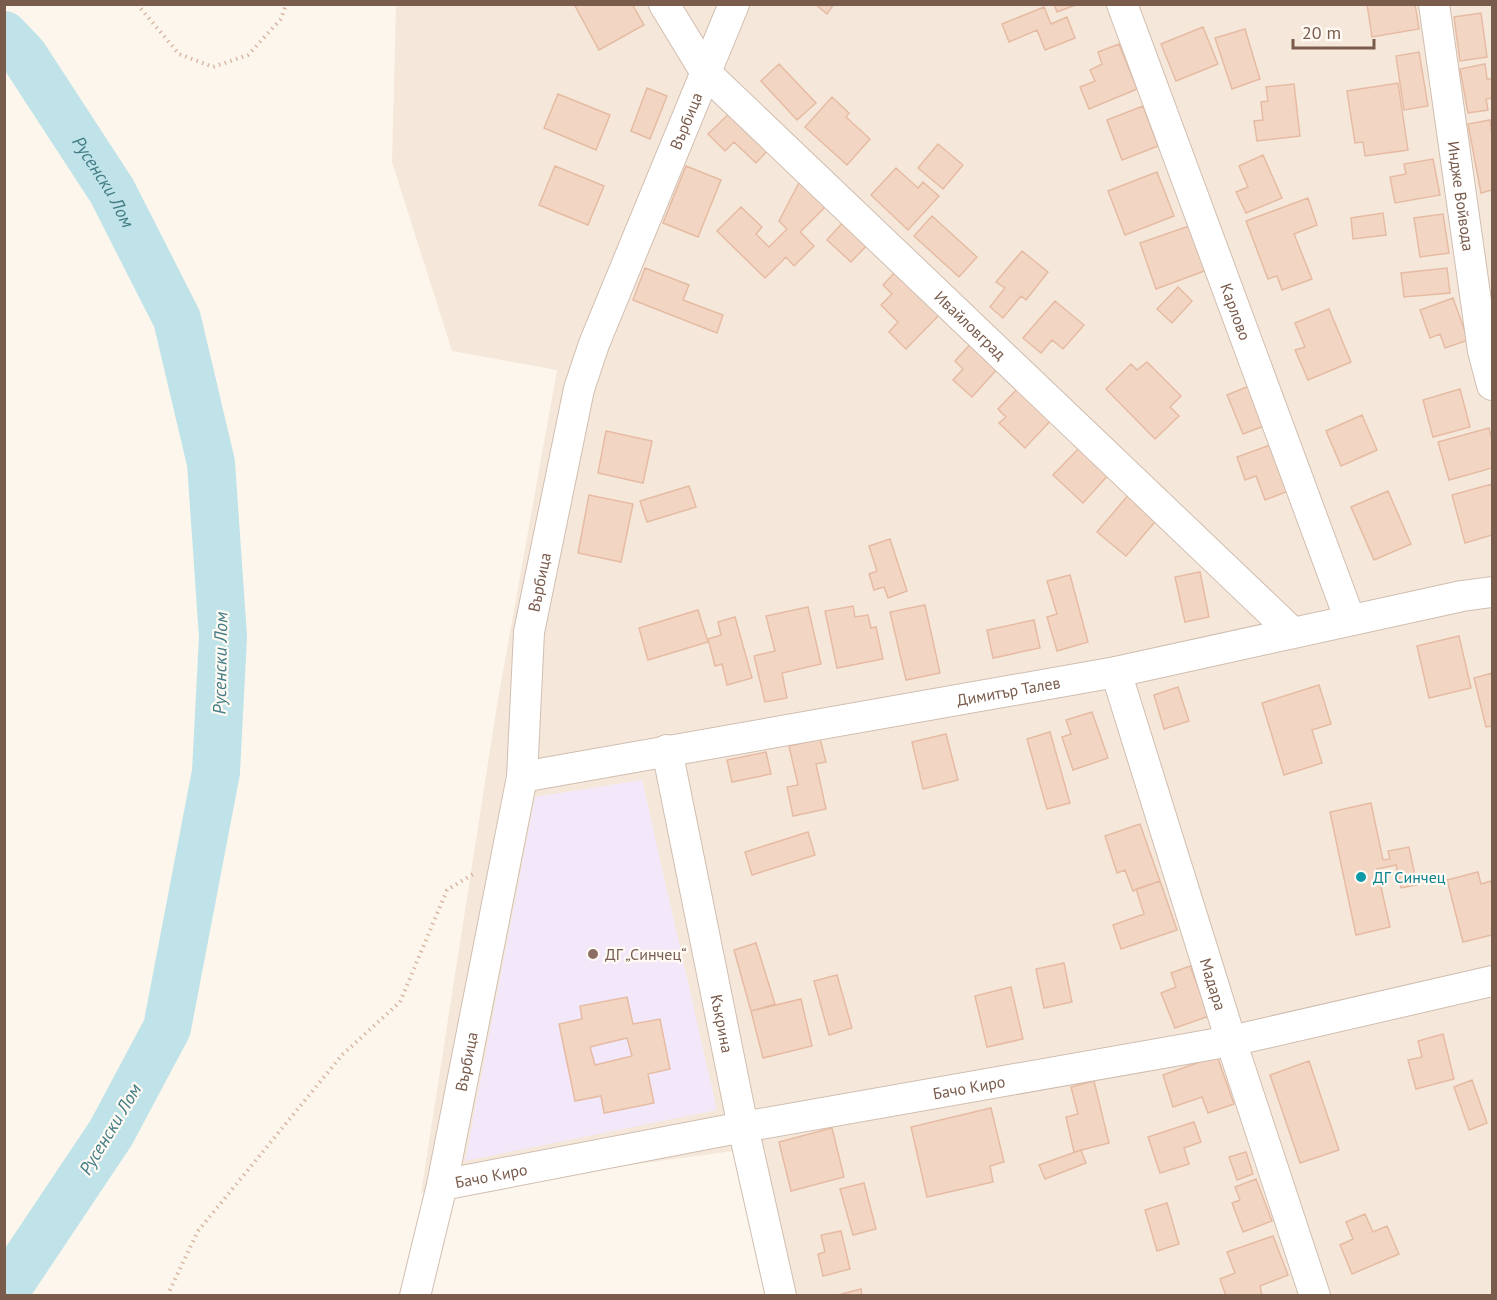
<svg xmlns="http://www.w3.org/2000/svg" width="1497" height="1300" font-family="'PT Sans',sans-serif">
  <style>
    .residential { fill: #f5e8da }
    .education { fill: #f3e8fa }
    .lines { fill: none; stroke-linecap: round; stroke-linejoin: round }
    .river { stroke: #bfe3e8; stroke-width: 48 }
    .building { fill: #f3d5c3; stroke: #e6bba3; stroke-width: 1.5; fill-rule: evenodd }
    .minor-casing { stroke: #d1beb0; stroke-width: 32 }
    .path { stroke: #d9b8a5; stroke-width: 4; stroke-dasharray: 1.5 4.5; stroke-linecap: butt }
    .minor { stroke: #fff; stroke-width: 30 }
    .culture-dot { fill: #0f9aa8; stroke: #fffaf3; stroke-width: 2 }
    .education-dot { fill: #8d6e63; stroke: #fffaf3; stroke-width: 2 }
    .labels { text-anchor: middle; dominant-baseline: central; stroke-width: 4.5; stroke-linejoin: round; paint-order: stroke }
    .street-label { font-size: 16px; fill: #7a5c4d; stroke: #fffaf3 }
    .culture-label { font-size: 16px; fill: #0d838f; stroke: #fffaf3; text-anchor: start }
    .education-label { font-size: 16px; fill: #785e54; stroke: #fffaf3; text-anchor: start }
    .water-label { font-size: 18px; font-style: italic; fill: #437c86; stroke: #fffaf3 }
  </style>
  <rect width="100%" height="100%" fill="#fdf6ec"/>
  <path class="residential" d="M 396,5 L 1492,5 L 1492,1295 L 767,1295 L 734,1151 L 421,1193 L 497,705 L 557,370 L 452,351 L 392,162 Z"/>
  <path class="education" d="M 642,780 L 717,1110 L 465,1161 L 535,797 Z"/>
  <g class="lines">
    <path class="river" id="s1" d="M 4,35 L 24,56 L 112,191 L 177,319 L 211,463 L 223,637 L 216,772 L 167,1028 L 111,1133 L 4,1293"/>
  </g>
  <path class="building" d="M 574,4 L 632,4 L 644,25 L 599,50 Z
    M 815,4 L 834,4 L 827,14 Z
    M 1054,4 L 1078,4 L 1057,12 Z
    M 1367,4 L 1415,4 L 1419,29 L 1372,37 Z
    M 1044,7 L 1051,24 L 1067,17 L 1075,38 L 1045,50 L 1037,30 L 1009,42 L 1002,24 Z
    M 1481,13 L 1487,57 L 1460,61 L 1454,17 Z
    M 1203,27 L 1218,64 L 1176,81 L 1161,44 Z
    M 1245,29 L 1260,79 L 1232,89 L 1215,38 Z
    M 1119,44 L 1137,89 L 1089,109 L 1080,87 L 1095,81 L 1090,70 L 1102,64 L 1098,52 Z
    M 1419,52 L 1428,106 L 1404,110 L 1396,56 Z
    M 779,64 L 816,103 L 797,120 L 761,81 Z
    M 1485,64 L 1487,79 L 1492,79 L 1492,98 L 1486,99 L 1488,110 L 1468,113 L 1460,69 Z
    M 1398,83 L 1408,150 L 1365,156 L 1363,142 L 1355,143 L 1347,91 Z
    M 1294,84 L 1300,136 L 1257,141 L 1254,121 L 1263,120 L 1261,102 L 1268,101 L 1266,87 Z
    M 647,88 L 667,96 L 650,139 L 631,131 Z
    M 558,94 L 610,115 L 596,150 L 544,128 Z
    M 832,97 L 849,113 L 846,117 L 870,139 L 847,165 L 805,127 Z
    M 1143,106 L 1158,146 L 1122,160 L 1107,120 Z
    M 735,108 L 772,146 L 756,163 L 734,142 L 725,151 L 708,134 Z
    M 1490,120 L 1492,135 L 1492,190 L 1481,193 L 1468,124 Z
    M 938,144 L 963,165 L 943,189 L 918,168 Z
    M 1263,155 L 1282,198 L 1246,213 L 1236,192 L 1248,187 L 1239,166 Z
    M 1433,159 L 1440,195 L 1395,203 L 1390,177 L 1406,174 L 1404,164 Z
    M 555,166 L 604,186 L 588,225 L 539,205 Z
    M 686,166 L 721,180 L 698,237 L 663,223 Z
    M 896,168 L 918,188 L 923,182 L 939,196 L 908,230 L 871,195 Z
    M 1157,172 L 1174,216 L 1125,235 L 1108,191 Z
    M 803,175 L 830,202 L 800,232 L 814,246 L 794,266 L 786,257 L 765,278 L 717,231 L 741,207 L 762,227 L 756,234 L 769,247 L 787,229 L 779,221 Z
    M 1308,198 L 1317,225 L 1294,234 L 1312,279 L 1282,290 L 1277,276 L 1268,279 L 1246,221 Z
    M 1383,213 L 1386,235 L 1353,239 L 1351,218 Z
    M 1443,214 L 1449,253 L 1420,257 L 1414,218 Z
    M 932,216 L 977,257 L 959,277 L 914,236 Z
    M 845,220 L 870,242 L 851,262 L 827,240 Z
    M 1192,225 L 1207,270 L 1156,289 L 1140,243 Z
    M 1022,251 L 1048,272 L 1026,300 L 1021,296 L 1003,318 L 990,307 L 1005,288 L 996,282 Z
    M 645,268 L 689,285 L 683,300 L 723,315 L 717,333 L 633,300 Z
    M 899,268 L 943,311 L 906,349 L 889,332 L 898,322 L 881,305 L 892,294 L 883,285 Z
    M 1447,268 L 1450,293 L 1404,297 L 1401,273 Z
    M 1178,287 L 1192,301 L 1172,323 L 1157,309 Z
    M 1453,298 L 1468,340 L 1445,348 L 1440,334 L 1430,338 L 1420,310 Z
    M 1055,301 L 1084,325 L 1063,349 L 1052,340 L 1041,353 L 1023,338 Z
    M 1329,309 L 1351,362 L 1308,380 L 1295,350 L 1305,347 L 1295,323 Z
    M 974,340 L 1001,365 L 972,397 L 953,380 L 963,369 L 955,361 Z
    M 1147,362 L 1181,396 L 1170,407 L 1179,416 L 1155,439 L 1106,389 L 1131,364 L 1137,370 Z
    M 1021,385 L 1054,417 L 1025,448 L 999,423 L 1006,417 L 998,409 Z
    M 1249,386 L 1264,426 L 1243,434 L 1227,395 Z
    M 1460,389 L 1470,427 L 1433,437 L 1423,400 Z
    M 1362,415 L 1377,450 L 1341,466 L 1326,431 Z
    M 1489,428 L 1492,440 L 1492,468 L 1449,480 L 1438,442 Z
    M 606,431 L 652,441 L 643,483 L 598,473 Z
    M 1083,444 L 1112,471 L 1083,503 L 1053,475 Z
    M 1273,444 L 1291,490 L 1265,500 L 1256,476 L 1245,480 L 1237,457 Z
    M 1492,484 L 1492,535 L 1465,543 L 1452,495 Z
    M 689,486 L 696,507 L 647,522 L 640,501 Z
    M 1388,491 L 1411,544 L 1374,560 L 1351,507 Z
    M 1130,493 L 1159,517 L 1126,556 L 1097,532 Z
    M 589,495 L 633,504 L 621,562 L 578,553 Z
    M 890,539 L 907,591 L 888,598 L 884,587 L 874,590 L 869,574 L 877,571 L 869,546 Z
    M 1200,572 L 1209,617 L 1185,622 L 1175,577 Z
    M 1070,575 L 1088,642 L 1057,651 L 1047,617 L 1057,614 L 1047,581 Z
    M 925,605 L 940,673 L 906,680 L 890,612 Z
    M 853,606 L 855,617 L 868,615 L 871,628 L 876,627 L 883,659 L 837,668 L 825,611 Z
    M 808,607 L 821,664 L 782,673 L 787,698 L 765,702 L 754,656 L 775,651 L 766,616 Z
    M 698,610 L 708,642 L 648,660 L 639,628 Z
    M 735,617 L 752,678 L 727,685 L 722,664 L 715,666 L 708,639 L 721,635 L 718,622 Z
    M 1034,620 L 1040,648 L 993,658 L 987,630 Z
    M 1459,636 L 1471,688 L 1429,698 L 1417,646 Z
    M 1492,673 L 1492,726 L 1486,727 L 1474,678 Z
    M 1319,685 L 1331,724 L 1312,730 L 1322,763 L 1284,775 L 1262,703 Z
    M 1178,687 L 1189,721 L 1164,729 L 1154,695 Z
    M 1092,712 L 1108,758 L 1073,770 L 1062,737 L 1071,734 L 1066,720 Z
    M 1050,732 L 1070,803 L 1047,809 L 1027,739 Z
    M 946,734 L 958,780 L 923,789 L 912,742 Z
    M 820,739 L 826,762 L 816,764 L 826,809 L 793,816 L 787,787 L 798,785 L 789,746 Z
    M 766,752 L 771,774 L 732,782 L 727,760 Z
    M 1371,803 L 1383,860 L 1390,859 L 1388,851 L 1409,847 L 1417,885 L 1401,888 L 1396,865 L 1377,869 L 1390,927 L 1356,935 L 1330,812 Z
    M 1140,824 L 1160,881 L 1133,891 L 1125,870 L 1117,873 L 1105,836 Z
    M 808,832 L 815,855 L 752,875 L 745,852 Z
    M 1478,872 L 1481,884 L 1491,881 L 1492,887 L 1492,935 L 1463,942 L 1447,880 Z
    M 1160,881 L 1177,930 L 1121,949 L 1113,925 L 1144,914 L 1136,889 Z
    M 756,943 L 775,1004 L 751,1011 L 734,950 Z
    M 1064,963 L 1072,1002 L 1044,1008 L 1036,969 Z
    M 1190,966 L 1209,1016 L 1175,1028 L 1161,993 L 1176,987 L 1171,973 Z
    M 837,975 L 852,1028 L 829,1035 L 814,981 Z
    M 1011,987 L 1023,1039 L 987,1047 L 975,996 Z
    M 627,997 L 633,1024 L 660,1019 L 670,1069 L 648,1074 L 654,1103 L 604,1113 L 601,1096 L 575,1101 L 559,1024 L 582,1019 L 580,1006 ZM 627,1038 L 632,1056 L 595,1065 L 590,1047 Z
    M 801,999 L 812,1046 L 763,1058 L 751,1011 Z
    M 1443,1034 L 1454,1079 L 1416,1089 L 1408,1060 L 1422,1057 L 1418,1041 Z
    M 1217,1056 L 1234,1104 L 1208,1113 L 1202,1097 L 1173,1107 L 1163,1075 Z
    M 1309,1061 L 1339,1150 L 1300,1163 L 1270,1075 Z
    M 1472,1080 L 1487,1123 L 1469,1130 L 1454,1087 Z
    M 1094,1081 L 1109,1143 L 1074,1152 L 1066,1117 L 1078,1114 L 1071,1087 Z
    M 991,1108 L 1004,1162 L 990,1166 L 993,1182 L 927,1197 L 911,1127 Z
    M 1194,1122 L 1201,1142 L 1184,1148 L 1189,1164 L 1160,1173 L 1148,1137 Z
    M 832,1128 L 844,1177 L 791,1191 L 779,1142 Z
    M 1081,1150 L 1086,1163 L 1045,1179 L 1039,1165 Z
    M 1246,1152 L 1253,1174 L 1237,1180 L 1229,1157 Z
    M 1256,1179 L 1272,1221 L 1243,1232 L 1232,1203 L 1240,1200 L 1235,1187 Z
    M 864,1183 L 876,1229 L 853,1235 L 840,1189 Z
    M 1167,1203 L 1179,1244 L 1157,1251 L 1145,1210 Z
    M 1365,1214 L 1373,1232 L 1387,1226 L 1399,1254 L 1352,1274 L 1340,1245 L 1353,1239 L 1346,1222 Z
    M 841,1231 L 850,1269 L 823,1276 L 818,1254 L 825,1252 L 821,1235 Z
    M 1273,1236 L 1288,1275 L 1260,1286 L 1262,1296 L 1226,1296 L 1220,1279 L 1235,1273 L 1227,1252 Z
    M 861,1289 L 862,1296 L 834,1296 Z"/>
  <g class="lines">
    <g class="minor-casing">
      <g id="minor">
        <path id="s2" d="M 664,4 L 706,73 L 1292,632"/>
        <path id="s3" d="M 1122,4 L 1350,620"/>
        <path id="s4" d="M 1434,4 L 1483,351 L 1492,385"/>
        <path id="s5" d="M 1116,672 L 1231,1041 L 1315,1296"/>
        <path id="s6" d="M 667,750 L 743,1127 L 781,1296"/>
        <path id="s7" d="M 522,777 L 1116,672 L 1462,596 L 1492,592"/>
        <path id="s8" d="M 442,1185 L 743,1127 L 1231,1041 L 1492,981"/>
        <path id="s9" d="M 415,1296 L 442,1185 L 522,777 L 529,632 L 579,389 L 594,344 L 734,4"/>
      </g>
    </g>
    <path class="path" d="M 137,4 L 179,54 L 213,67 L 248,55 L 281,19 L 286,4
      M 167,1296 L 198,1231 L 342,1055 L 400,1002 L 447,890 L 473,874"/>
    <use href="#minor" class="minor"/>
  </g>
  <circle class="culture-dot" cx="1361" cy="877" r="6"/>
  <circle class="education-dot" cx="593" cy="954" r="6"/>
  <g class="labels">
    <g class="street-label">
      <text stroke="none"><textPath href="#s9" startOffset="1212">Върбица</textPath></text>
      <text stroke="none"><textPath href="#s4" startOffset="194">Индже Войвода</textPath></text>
      <text stroke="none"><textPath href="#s3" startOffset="328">Карлово</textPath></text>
      <text stroke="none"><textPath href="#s2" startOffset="446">Ивайловград</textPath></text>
      <text stroke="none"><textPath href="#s9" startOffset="726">Върбица</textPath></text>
      <text stroke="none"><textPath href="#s7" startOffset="494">Димитър Талев</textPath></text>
      <text stroke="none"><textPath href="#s5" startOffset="327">Мадара</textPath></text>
      <text stroke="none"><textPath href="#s6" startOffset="279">Къкрина</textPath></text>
      <text stroke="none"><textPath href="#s9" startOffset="240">Върбица</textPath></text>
      <text stroke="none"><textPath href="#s8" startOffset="536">Бачо Киро</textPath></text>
      <text stroke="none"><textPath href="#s8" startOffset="50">Бачо Киро</textPath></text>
    </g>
    <g class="culture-label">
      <text x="1373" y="877">ДГ Синчец</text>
    </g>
    <g class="education-label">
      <text x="605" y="954">ДГ „Синчец“</text>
    </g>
    <g class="water-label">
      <text stroke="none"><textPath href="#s1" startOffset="178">Русенски Лом</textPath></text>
      <text transform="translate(220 663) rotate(-89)">Русенски Лом</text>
      <text transform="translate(110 1129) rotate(-59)">Русенски Лом</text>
    </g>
  </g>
  <rect width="1497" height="1300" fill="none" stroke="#7a5c4d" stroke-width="12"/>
  <path d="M1293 39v9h81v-9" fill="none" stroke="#7a5c4d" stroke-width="3"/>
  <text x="1302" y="39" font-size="18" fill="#7a5c4d" stroke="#fffaf3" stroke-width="4.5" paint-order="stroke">20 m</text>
</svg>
